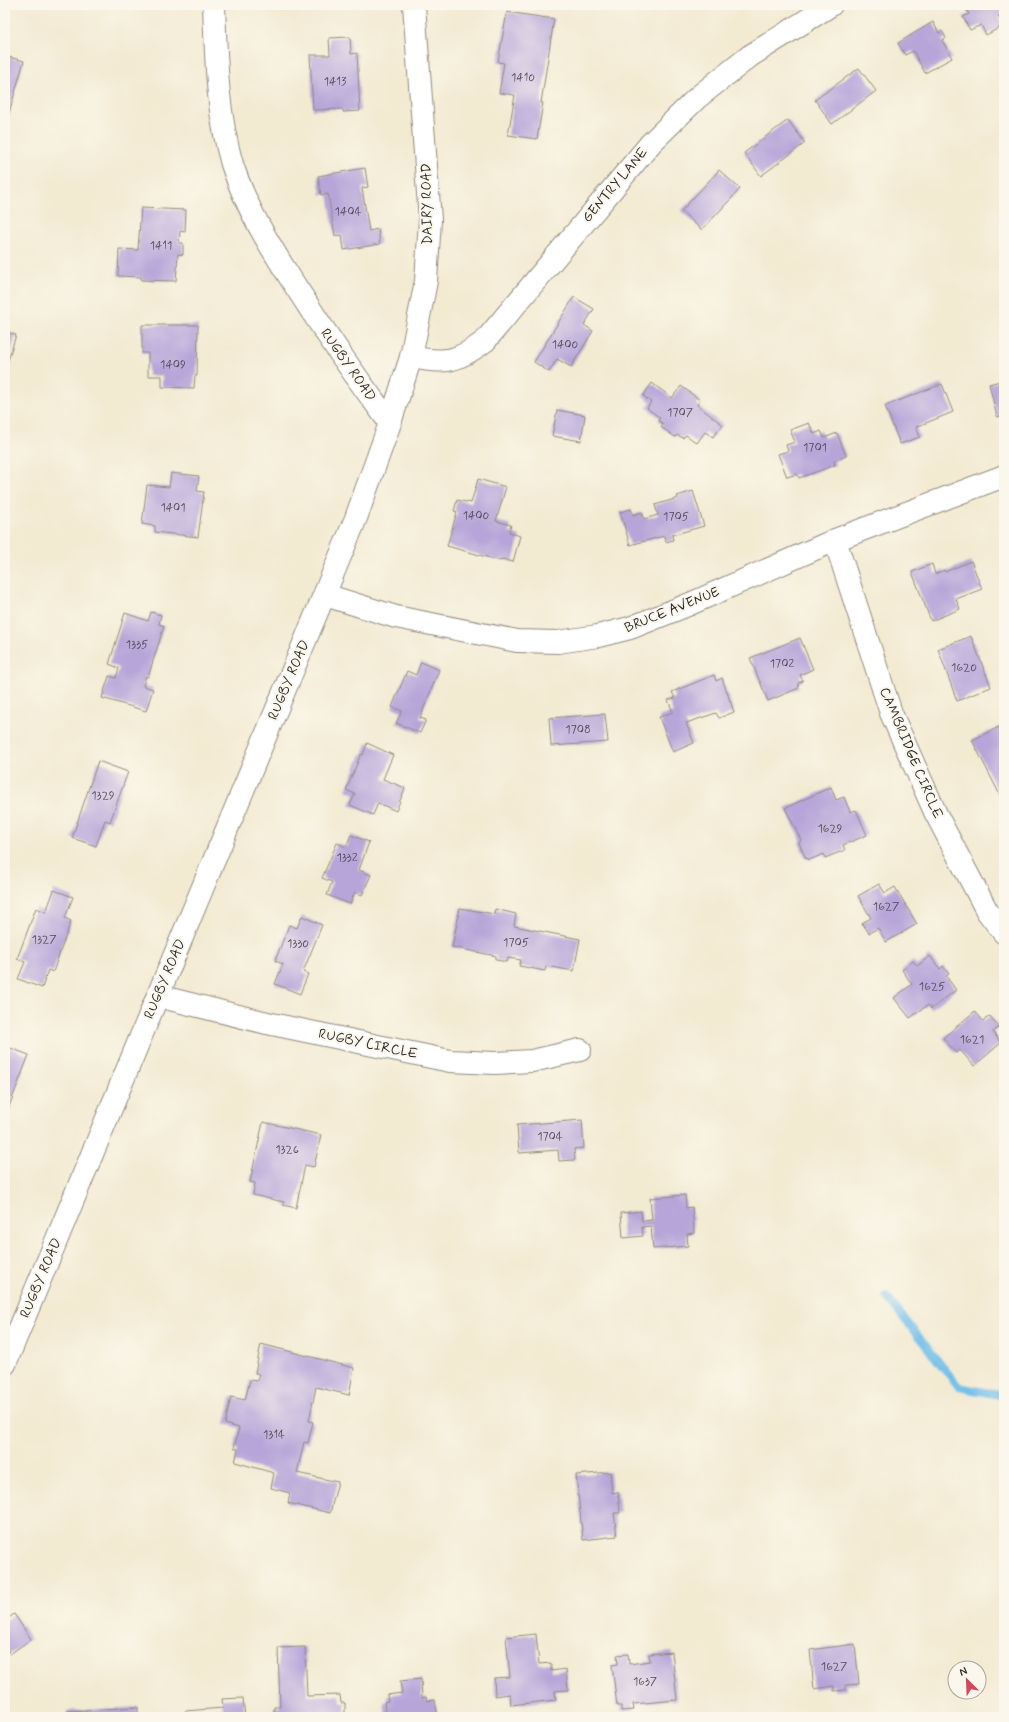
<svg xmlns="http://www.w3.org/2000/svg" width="1009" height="1722" font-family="Mynerve,sans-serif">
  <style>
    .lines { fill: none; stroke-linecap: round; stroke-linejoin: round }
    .stream { stroke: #70beea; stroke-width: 8 }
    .building { fill: #b7a5d9 }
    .minor-casing { stroke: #8f8a7e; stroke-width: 24 }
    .tertiary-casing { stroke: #8f8a7e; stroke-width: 24 }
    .minor { stroke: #fff; stroke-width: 22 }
    .tertiary { stroke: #fff; stroke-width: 22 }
    .labels { text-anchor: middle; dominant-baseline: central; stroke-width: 4; stroke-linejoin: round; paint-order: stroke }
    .number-label { font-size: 12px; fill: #4e4a56 }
    .street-label { font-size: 14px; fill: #2b2b2b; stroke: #fbf7ec }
  </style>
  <rect width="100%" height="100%" fill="#fbf7ec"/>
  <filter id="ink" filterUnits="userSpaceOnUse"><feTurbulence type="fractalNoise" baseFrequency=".025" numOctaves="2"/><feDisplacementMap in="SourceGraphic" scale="8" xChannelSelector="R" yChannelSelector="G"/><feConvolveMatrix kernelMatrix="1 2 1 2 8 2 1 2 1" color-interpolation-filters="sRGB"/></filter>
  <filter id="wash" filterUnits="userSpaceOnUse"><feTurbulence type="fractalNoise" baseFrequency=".012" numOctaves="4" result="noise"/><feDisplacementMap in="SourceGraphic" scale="16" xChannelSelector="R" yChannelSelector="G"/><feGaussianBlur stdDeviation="0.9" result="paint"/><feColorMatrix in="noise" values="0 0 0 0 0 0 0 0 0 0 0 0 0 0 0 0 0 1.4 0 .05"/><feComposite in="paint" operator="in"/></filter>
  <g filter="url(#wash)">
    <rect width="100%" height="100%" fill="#f3ead2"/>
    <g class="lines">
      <path class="stream" d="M 886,1296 L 959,1387 L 1004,1396"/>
    </g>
    <g id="blocks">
      <path class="building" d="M 964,5 L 1004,5 L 1004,13 L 998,16 L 1003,26 L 986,35 L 981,25 L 970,30 L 963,17 L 969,14 Z
        M 507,12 L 554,19 L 541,103 L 543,103 L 537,139 L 508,135 L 515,95 L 499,93 L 504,63 L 498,62 Z
        M 933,22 L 939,33 L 942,31 L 946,38 L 942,40 L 952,58 L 925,73 L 913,51 L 905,55 L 898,43 Z
        M 350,37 L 351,54 L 357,53 L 360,111 L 343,112 L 343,109 L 313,110 L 310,55 L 330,55 L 329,38 Z
        M 5,56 L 24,61 L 5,127 Z
        M 859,68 L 876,91 L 832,124 L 815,100 Z
        M 788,120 L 805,143 L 761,176 L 744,153 Z
        M 365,168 L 368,187 L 362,188 L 369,231 L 378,229 L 380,244 L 344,250 L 342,235 L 335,236 L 328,194 L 321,195 L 318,176 Z
        M 719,170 L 740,189 L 702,230 L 681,211 Z
        M 141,208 L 186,210 L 185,232 L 180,231 L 179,243 L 183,243 L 183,255 L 178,254 L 176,281 L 141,280 L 141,277 L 118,276 L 119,249 L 138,250 Z
        M 574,297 L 594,309 L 584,325 L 593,331 L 571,367 L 557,359 L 549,372 L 534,362 Z
        M 142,325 L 198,325 L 197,376 L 195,376 L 194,388 L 162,387 L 162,376 L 148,376 L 148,353 L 142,353 Z
        M 5,331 L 16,335 L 5,370 Z
        M 1004,380 L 1004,415 L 997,417 L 989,384 Z
        M 652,383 L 672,398 L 681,386 L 700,400 L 697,405 L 723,425 L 713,437 L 705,432 L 697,443 L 686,435 L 683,438 L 677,435 L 675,437 L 661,427 L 663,424 L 658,420 L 660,418 L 647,408 L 651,402 L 643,396 Z
        M 942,384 L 953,412 L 916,427 L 920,437 L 900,444 L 885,406 Z
        M 557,410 L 585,415 L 581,441 L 552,436 Z
        M 809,423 L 814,434 L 821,431 L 824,438 L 837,433 L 846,456 L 834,461 L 835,465 L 799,478 L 797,474 L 787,477 L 778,454 L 788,451 L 786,445 L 795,442 L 790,430 Z
        M 171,473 L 199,476 L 197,491 L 204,492 L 198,537 L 155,532 L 155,526 L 142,524 L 147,485 L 169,487 Z
        M 478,479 L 506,487 L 496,521 L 511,525 L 509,532 L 520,536 L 513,562 L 502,559 L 501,561 L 447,546 L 457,512 L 454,511 L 457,500 L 471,503 Z
        M 693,491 L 704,526 L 672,535 L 673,540 L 666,542 L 664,536 L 630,545 L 620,512 L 631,509 L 633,515 L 642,512 L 644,519 L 658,515 L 655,505 L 678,498 L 677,496 Z
        M 971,561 L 982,589 L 956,599 L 960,609 L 931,621 L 912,572 L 932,564 L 935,574 L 944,570 L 945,572 Z
        M 151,612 L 161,615 L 159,624 L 164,626 L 148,677 L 146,676 L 143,686 L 153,689 L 146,711 L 102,698 L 109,676 L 116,678 L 119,668 L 109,664 L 125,613 L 148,621 Z
        M 971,636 L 991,687 L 957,701 L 938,649 Z
        M 800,638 L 813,669 L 800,675 L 803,681 L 798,683 L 799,688 L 768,701 L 750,658 Z
        M 421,662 L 439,670 L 420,718 L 426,720 L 420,733 L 396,723 L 402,711 L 392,707 L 407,671 L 416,675 Z
        M 714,675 L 716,681 L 722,678 L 734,712 L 719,718 L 716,713 L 686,723 L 694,743 L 673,752 L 659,717 L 673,712 L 668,700 L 675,698 L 672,692 Z
        M 605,714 L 608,742 L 551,746 L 549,718 Z
        M 1001,726 L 1004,733 L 1004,803 L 972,740 Z
        M 367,743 L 393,755 L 383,779 L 405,788 L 396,811 L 378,803 L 373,815 L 350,805 L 355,794 L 346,790 L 361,754 L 363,755 Z
        M 98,761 L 128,772 L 110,822 L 105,820 L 96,846 L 72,838 Z
        M 831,787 L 836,800 L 844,797 L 850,812 L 856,810 L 867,835 L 843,845 L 845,850 L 825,858 L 824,854 L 809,860 L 808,858 L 806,859 L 799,843 L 801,840 L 785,808 Z
        M 351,835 L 369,842 L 359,870 L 371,875 L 362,895 L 355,892 L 350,904 L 327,895 L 332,882 L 322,878 L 337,843 L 346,847 Z
        M 879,884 L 885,893 L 895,887 L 917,924 L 886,942 L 878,928 L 869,933 L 862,923 L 871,918 L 858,896 Z
        M 54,890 L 73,897 L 65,918 L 71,921 L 53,972 L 48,970 L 42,988 L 18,979 L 25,962 L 17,959 L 36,908 L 46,912 Z
        M 460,908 L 494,914 L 495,909 L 516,914 L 514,926 L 580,939 L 574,971 L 546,966 L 545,971 L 519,966 L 521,960 L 508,958 L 507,962 L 496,960 L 496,956 L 452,947 Z
        M 302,916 L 322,925 L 303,972 L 308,974 L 300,994 L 275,984 L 283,964 L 275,961 L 289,925 L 297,928 Z
        M 930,956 L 940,969 L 943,966 L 949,974 L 946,976 L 956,990 L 931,1009 L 928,1005 L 910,1018 L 894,998 L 912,984 L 902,970 L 913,961 L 917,966 Z
        M 975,1011 L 983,1021 L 990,1016 L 999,1027 L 993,1032 L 1001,1043 L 974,1066 L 960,1050 L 956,1053 L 943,1038 Z
        M 5,1046 L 29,1055 L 5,1117 Z
        M 582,1120 L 584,1148 L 574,1149 L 575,1160 L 559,1161 L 558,1150 L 519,1153 L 517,1125 Z
        M 263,1122 L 321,1135 L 314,1167 L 305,1165 L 296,1208 L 283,1205 L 284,1202 L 253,1195 L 255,1183 L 250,1182 Z
        M 685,1195 L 686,1208 L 692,1207 L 694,1233 L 687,1234 L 688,1246 L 653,1249 L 651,1226 L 642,1227 L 643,1236 L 623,1238 L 621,1213 L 641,1211 L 642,1221 L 652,1220 L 650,1198 Z
        M 261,1344 L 354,1368 L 349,1395 L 316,1387 L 309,1421 L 313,1422 L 308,1443 L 304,1442 L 297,1473 L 338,1482 L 330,1513 L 288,1503 L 290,1493 L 271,1488 L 274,1473 L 235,1462 L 238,1449 L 234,1448 L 239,1428 L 225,1424 L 231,1397 L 245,1400 L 250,1380 L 257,1381 L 259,1374 L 255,1373 Z
        M 610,1472 L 612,1493 L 618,1492 L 620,1513 L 614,1513 L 617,1536 L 583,1540 L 576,1475 Z
        M 14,1614 L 31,1639 L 10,1654 L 7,1649 L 5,1653 L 5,1621 Z
        M 536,1634 L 539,1664 L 551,1663 L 551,1671 L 566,1669 L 568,1690 L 555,1691 L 556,1700 L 511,1705 L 510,1694 L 495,1696 L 494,1678 L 510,1677 L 506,1637 Z
        M 855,1644 L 859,1684 L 846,1685 L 846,1690 L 834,1691 L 834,1686 L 814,1689 L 810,1650 Z
        M 305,1647 L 307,1696 L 340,1695 L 341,1703 L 345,1703 L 345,1717 L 274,1717 L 274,1707 L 280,1707 L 278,1648 Z
        M 672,1652 L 677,1700 L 633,1704 L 634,1710 L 621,1711 L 621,1706 L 617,1706 L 612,1665 L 618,1664 L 617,1655 L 628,1654 L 629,1664 L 650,1661 L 649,1654 Z
        M 421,1679 L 422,1698 L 426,1697 L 427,1701 L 435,1700 L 438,1717 L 386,1717 L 384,1702 L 388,1701 L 387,1695 L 402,1693 L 400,1681 Z
        M 243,1698 L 245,1717 L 185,1717 L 185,1711 L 223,1708 L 222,1699 Z
        M 138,1707 L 138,1717 L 67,1717 L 67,1711 Z"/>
    </g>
  </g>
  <g filter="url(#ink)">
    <use href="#blocks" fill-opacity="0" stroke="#8f8a7e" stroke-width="1"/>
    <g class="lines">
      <g class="minor-casing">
        <path id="minor" d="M 411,357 C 445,364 457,362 485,341 L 651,143 L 698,97 L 750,56 L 831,5
          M 835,540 L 891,713 L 936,814 L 987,911 L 1004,933
          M 325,595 L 396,617 L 517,641 L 558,642 L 598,636 L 630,628 L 690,604 L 835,540 L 1004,476
          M 158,996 L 267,1023 L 450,1061 L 495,1063 L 532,1061 L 580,1050"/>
      </g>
      <g class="tertiary-casing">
        <path id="tertiary" d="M 214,5 C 216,58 217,113 232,164 C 246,208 271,248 296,287 C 326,334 357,379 390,423
          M 5,1364 L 356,518 L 390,423 L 411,357 L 426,281 L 430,220 L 414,5"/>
      </g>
      <use href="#minor" class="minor"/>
      <use href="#tertiary" class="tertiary"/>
    </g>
  </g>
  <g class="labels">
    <g class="number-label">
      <text x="523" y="78">1410</text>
      <text x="335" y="82">1413</text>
      <text x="348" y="212">1404</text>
      <text x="161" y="246">1411</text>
      <text x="565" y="345">1400</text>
      <text x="173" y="365">1409</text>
      <text x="680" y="413">1707</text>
      <text x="815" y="448">1701</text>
      <text x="173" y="508">1401</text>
      <text x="476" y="516">1400</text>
      <text x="676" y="517">1705</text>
      <text x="137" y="645">1335</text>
      <text x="782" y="664">1702</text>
      <text x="964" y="668">1620</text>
      <text x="578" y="730">1708</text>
      <text x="103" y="796">1329</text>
      <text x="830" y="829">1629</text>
      <text x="347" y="858">1332</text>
      <text x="886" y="907">1627</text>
      <text x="44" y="940">1327</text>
      <text x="516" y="943">1705</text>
      <text x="298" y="944">1330</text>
      <text x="932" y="987">1625</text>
      <text x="972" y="1040">1621</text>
      <text x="550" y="1137">1704</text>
      <text x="287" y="1150">1326</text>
      <text x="274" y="1435">1314</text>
      <text x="834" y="1667">1627</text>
      <text x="645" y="1682">1637</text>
    </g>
    <g class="street-label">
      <text transform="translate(615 185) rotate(-50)">GENTRY LANE</text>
      <text transform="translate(427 204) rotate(-91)">DAIRY ROAD</text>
      <text transform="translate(348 365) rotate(55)">RUGBY ROAD</text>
      <text transform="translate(672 610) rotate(-22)">BRUCE AVENUE</text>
      <text transform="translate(289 680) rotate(-67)">RUGBY ROAD</text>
      <text transform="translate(911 753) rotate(67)">CAMBRIDGE CIRCLE</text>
      <text transform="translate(165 979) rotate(-67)">RUGBY ROAD</text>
      <text transform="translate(368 1044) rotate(12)">RUGBY CIRCLE</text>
      <text transform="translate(41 1278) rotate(-67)">RUGBY ROAD</text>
    </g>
  </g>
  <rect width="1009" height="1722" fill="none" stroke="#fbf7ec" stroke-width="20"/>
  <g transform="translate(967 1680) rotate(336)"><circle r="19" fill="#fbf7ec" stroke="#a8a59f"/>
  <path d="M0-3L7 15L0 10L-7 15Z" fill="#d1495b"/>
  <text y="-6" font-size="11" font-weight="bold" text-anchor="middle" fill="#2b2b2b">N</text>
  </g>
</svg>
